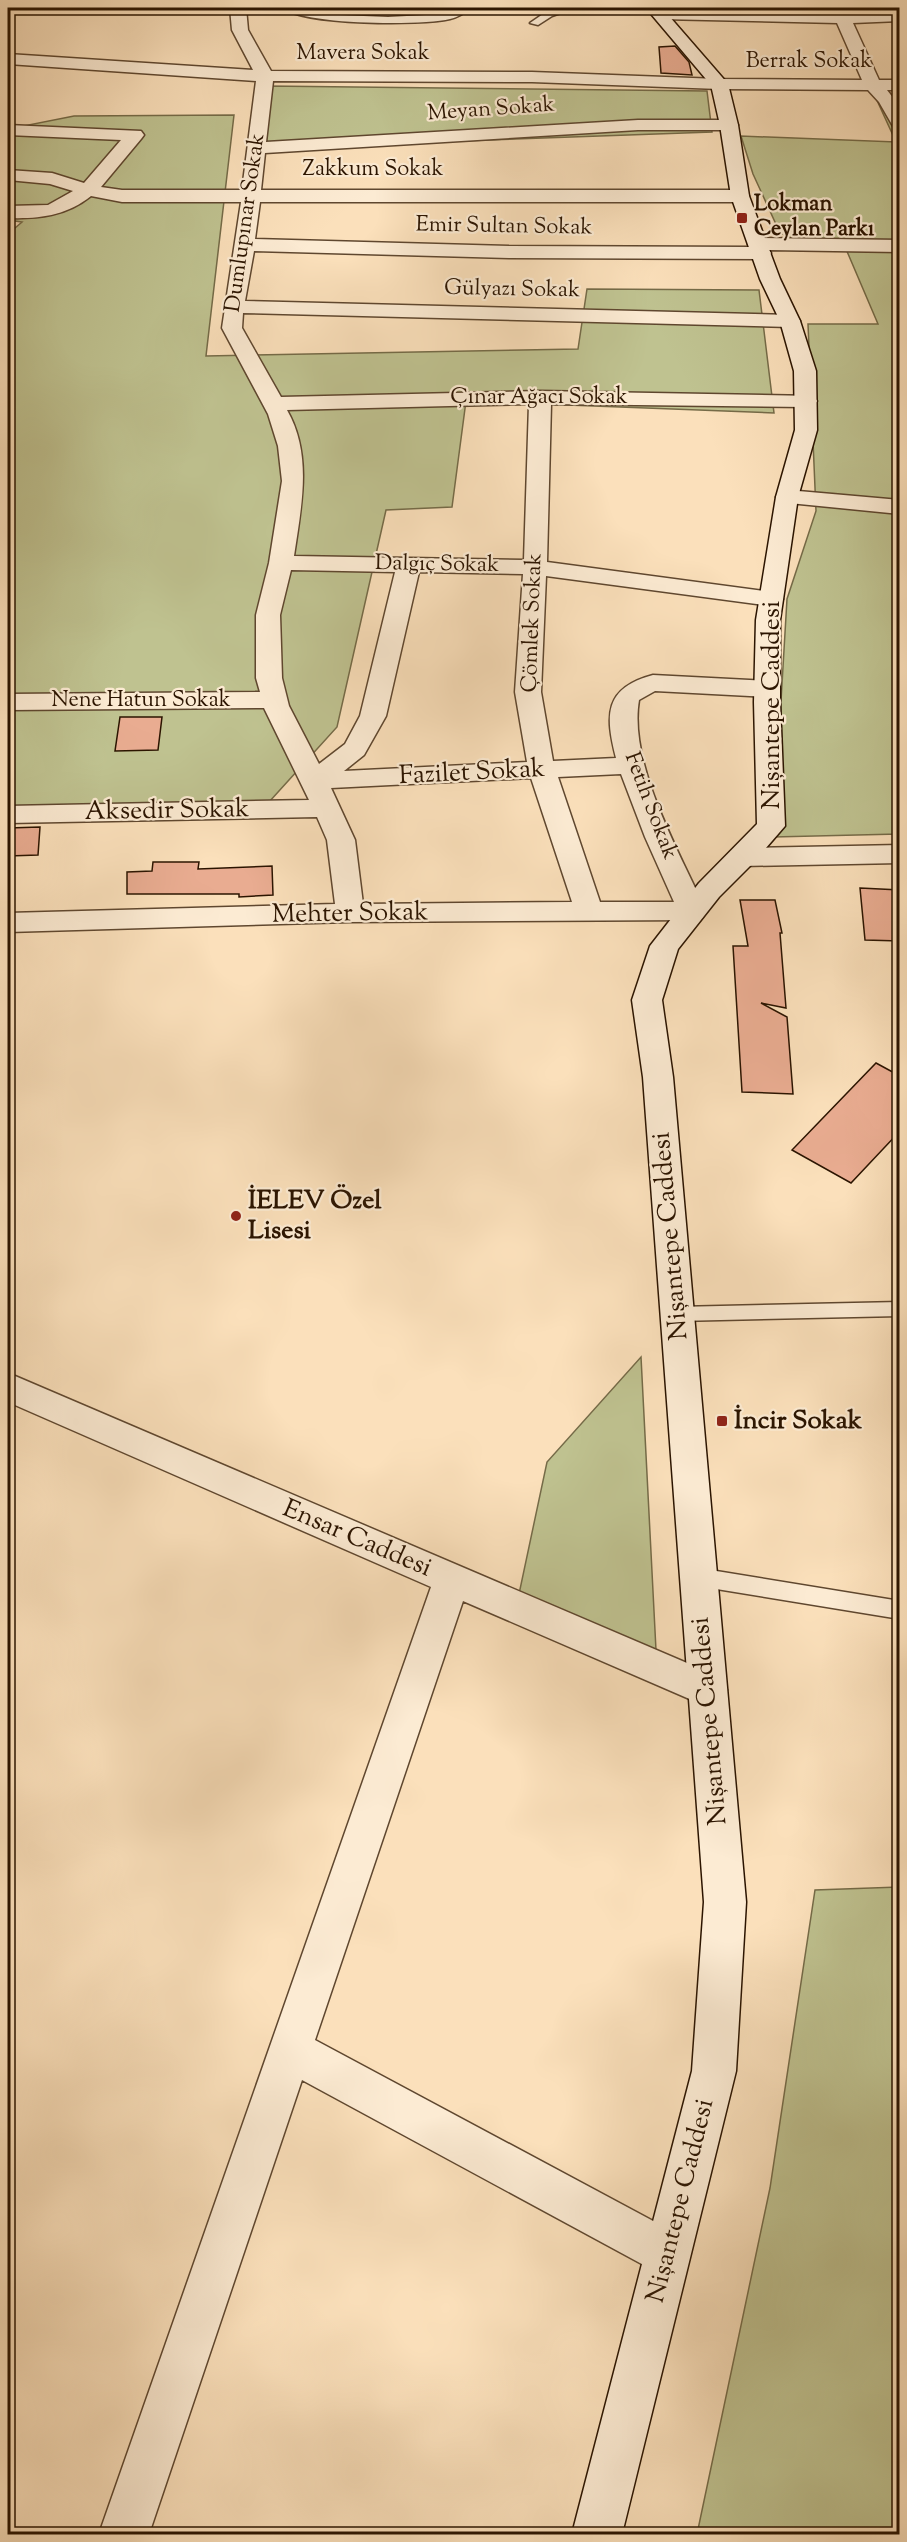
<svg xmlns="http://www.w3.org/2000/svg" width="907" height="2542" font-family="'Sorts Mill Goudy',serif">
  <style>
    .green { fill: #bfc290; stroke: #756b48; stroke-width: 1.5 }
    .building { fill: #e9ac91; stroke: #2b1400; stroke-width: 1.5 }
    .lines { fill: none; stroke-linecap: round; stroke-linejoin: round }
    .lane-casing { stroke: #5f472f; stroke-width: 3 }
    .street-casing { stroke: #5f472f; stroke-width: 3 }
    .secondary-casing { stroke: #2b1400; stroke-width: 3 }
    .lane { fill: #fcebd3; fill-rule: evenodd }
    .street { fill: #fcebd3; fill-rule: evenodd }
    .secondary { fill: #fcebd3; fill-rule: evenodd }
    .poi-dot { fill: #8f2418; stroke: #fcebd3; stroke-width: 2 }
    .labels { text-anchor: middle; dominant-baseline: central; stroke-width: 4.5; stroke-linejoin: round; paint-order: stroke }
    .far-street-label { font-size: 22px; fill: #2b1400; stroke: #fcebd3 }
    .far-poi-label { font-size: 22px; font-weight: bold; fill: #2b1400; stroke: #fcebd3; text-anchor: start }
    .street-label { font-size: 26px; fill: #2b1400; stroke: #fcebd3 }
    .poi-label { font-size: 26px; font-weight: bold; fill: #2b1400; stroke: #fcebd3; text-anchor: start }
  </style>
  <rect width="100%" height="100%" fill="#fbe0bb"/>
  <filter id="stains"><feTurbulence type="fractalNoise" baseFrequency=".00333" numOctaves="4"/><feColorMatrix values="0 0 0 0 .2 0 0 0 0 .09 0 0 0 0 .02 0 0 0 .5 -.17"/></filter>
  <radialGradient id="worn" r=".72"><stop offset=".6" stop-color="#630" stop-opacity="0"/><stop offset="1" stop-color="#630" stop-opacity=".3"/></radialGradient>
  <path class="green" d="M 266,86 L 707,91 L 712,132 L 262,148 Z
    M 875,96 L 899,96 L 899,834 L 773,837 L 787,599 L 816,511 L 808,324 L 878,324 L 843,242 L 798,241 L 780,233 L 753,174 L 741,136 L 896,142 Z
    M 234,115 L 206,356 L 578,349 L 587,289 L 759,290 L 774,413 L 466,401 L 452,507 L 386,510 L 337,727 L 269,802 L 8,810 L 8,234 L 22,222 L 8,220 L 8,129 L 74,116 Z
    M 641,1357 L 656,1650 L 519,1594 L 547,1462 Z
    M 899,1887 L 899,2534 L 697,2534 L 770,2188 L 815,1890 Z"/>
  <path class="building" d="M 675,46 L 689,62 L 692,75 L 661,73 L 659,47 Z
    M 120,717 L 162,717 L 158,750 L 115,751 Z
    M 40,827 L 38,855 L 8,856 L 8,828 Z
    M 153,862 L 199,862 L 198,869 L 272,866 L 273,895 L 239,897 L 239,894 L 127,894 L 127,872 L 152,871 Z
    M 860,888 L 900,890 L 900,941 L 865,940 Z
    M 740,900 L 775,900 L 782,933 L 780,933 L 786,1008 L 761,1003 L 787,1017 L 793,1094 L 742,1092 L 733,946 L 748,946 Z
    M 876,1063 L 900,1076 L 900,1131 L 851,1183 L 792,1150 Z"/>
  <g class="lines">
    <g class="lane-casing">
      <path id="lane" d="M 283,8 L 294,8 L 339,15 L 388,17 L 445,14 L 460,8 L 470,8 C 465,13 458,17 450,19 C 421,26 305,25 283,8 Z
        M 563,8 L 575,8 L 552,16 L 538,25 L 530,23 L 546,12 Z
        M 900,1302 L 900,1316 L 677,1321 L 671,1319 L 668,1314 L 671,1309 L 677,1307 Z
        M 698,1568 L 900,1601 L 900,1619 L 698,1586 L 691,1583 L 688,1577 L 691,1571 Z"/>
    </g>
    <g class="street-casing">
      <path id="street" d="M 230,8 L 246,8 L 248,30 L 271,71 L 532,72 L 719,79 L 862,80 L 837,23 L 660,19 L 652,14 L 660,9 L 843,13 L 900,11 L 900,21 L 853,23 L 879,80 L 900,80 L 900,90 L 887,90 L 900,107 L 900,129 L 894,128 L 879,102 L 868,90 L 719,89 L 532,82 L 273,81 L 266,142 L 638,120 L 729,120 L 735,121 L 738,125 L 735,129 L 729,130 L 638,130 L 265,153 L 261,190 L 740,190 L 747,192 L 749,196 L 747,200 L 740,202 L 260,202 L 255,239 L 509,246 L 750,247 L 748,244 L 751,240 L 758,238 L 900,240 L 900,252 L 769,250 L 771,253 L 768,257 L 761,259 L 509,258 L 254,251 L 245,301 L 790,315 L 797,317 L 800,321 L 797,325 L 790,327 L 243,313 L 242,328 L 281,397 L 540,391 L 814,396 L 817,401 L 814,406 L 806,407 L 551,404 L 547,562 L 771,592 L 780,594 L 783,599 L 780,604 L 771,606 L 546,576 L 541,692 L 553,761 L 616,758 C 605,715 604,688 653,675 L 767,681 L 776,684 L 780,689 L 776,694 L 767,697 L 655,691 L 639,700 C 628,764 680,853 706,911 L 702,918 L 692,920 L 350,922 L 8,932 L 8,913 L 335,904 L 327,840 L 317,817 L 8,823 L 8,806 L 309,800 L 264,708 L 8,710 L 8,694 L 260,692 L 256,678 L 256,615 L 269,563 L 282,481 L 278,446 L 268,414 L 222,328 L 241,202 L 122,202 L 91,196 C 66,216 39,219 8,218 L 8,206 L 48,205 L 73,191 L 50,184 L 8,180 L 8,170 L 52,173 L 84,183 L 121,140 L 8,135 L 8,125 L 141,131 L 144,135 L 141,139 L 101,187 L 122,190 L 242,190 L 256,81 L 8,64 L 8,54 L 253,70 L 232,30 ZM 529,404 L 524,560 L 294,556 C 301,508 313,455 287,410 ZM 291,570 L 395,572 L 360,716 L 345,744 L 319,764 L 289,706 L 282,678 L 280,615 ZM 419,572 L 523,574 L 515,692 L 527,762 L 344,771 L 364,755 L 386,716 ZM 621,774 L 645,837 L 674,902 L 600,902 L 558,777 ZM 531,778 L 572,902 L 363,904 L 355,840 L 331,788 Z
        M 787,490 L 900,500 L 900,514 L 779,502 L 776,497 L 779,492 Z
        M 900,845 L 900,863 L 743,866 L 733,863 L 729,857 L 733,851 L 743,848 Z
        M 8,1373 L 722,1678 L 727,1690 L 722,1702 L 708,1707 L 463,1601 L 315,2040 L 683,2237 L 690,2253 L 683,2269 L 667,2276 L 651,2269 L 302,2080 L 149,2534 L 99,2534 L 431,1587 L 8,1402 Z"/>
    </g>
    <g class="secondary-casing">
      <path id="secondary" d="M 646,8 L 662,8 L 728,84 L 738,125 L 749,196 L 780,279 L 800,321 L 816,371 L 817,430 L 798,497 L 780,620 L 780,702 L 785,826 L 753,863 L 719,897 L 678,949 L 662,1000 L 673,1077 L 746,1902 L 736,2071 L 622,2534 L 572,2534 L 692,2071 L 704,1902 L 643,1077 L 632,1000 L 650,946 L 699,883 L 757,824 L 754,702 L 756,620 L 776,497 L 795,430 L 794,371 L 780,321 L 760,279 L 731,196 L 720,125 L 711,85 Z"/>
    </g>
    <use href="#lane" class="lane"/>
    <use href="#street" class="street"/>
    <use href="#secondary" class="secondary"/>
  </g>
  <g class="poi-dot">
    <rect x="736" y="212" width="12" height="12" rx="3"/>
    <circle cx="236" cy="1216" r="6"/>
    <rect x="716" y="1415" width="12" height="12" rx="3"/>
  </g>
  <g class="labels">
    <g class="far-street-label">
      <text x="363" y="54">Mavera Sokak</text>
      <text x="809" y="62">Berrak Sokak</text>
      <text transform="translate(491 110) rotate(-4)">Meyan Sokak</text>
      <text x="373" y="170">Zakkum Sokak</text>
      <text transform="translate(246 223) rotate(-82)">Dumlupınar Sokak</text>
      <text transform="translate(504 227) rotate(1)">Emir Sultan Sokak</text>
      <text transform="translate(512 290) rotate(1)">Gülyazı Sokak</text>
      <text x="539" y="398">Çınar Ağacı Sokak</text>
      <text transform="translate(437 565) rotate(1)">Dalgıç Sokak</text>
      <text transform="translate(533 623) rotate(-88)">Çömlek Sokak</text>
      <text x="141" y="701">Nene Hatun Sokak</text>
      <text transform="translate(650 806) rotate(69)">Fetih Sokak</text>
    </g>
    <g class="far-poi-label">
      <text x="754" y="205">Lokman<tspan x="754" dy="25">Ceylan Parkı</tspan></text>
    </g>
    <g class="street-label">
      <text transform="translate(772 705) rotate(-90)">Nişantepe Caddesi</text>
      <text transform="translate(472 773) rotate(-3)">Fazilet Sokak</text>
      <text transform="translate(167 811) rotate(-1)">Aksedir Sokak</text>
      <text transform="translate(350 914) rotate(-1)">Mehter Sokak</text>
      <text transform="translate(671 1236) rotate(-95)">Nişantepe Caddesi</text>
      <text transform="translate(357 1539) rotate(23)">Ensar Caddesi</text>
      <text transform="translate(710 1721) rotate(-95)">Nişantepe Caddesi</text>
      <text transform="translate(681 2201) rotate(-76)">Nişantepe Caddesi</text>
    </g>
    <g class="poi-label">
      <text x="248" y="1201">İELEV Özel<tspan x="248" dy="30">Lisesi</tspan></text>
      <text x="734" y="1421">İncir Sokak</text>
    </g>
  </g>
  <rect width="907" height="2542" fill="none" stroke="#fbe0bb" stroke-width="30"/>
  <rect x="9" y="9" width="889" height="2524" fill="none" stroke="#2b1400" stroke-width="3"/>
  <rect x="15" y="15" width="877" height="2512" fill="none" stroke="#2b1400" stroke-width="1.5"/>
  <rect width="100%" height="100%" filter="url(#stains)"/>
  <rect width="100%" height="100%" fill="url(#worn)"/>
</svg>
